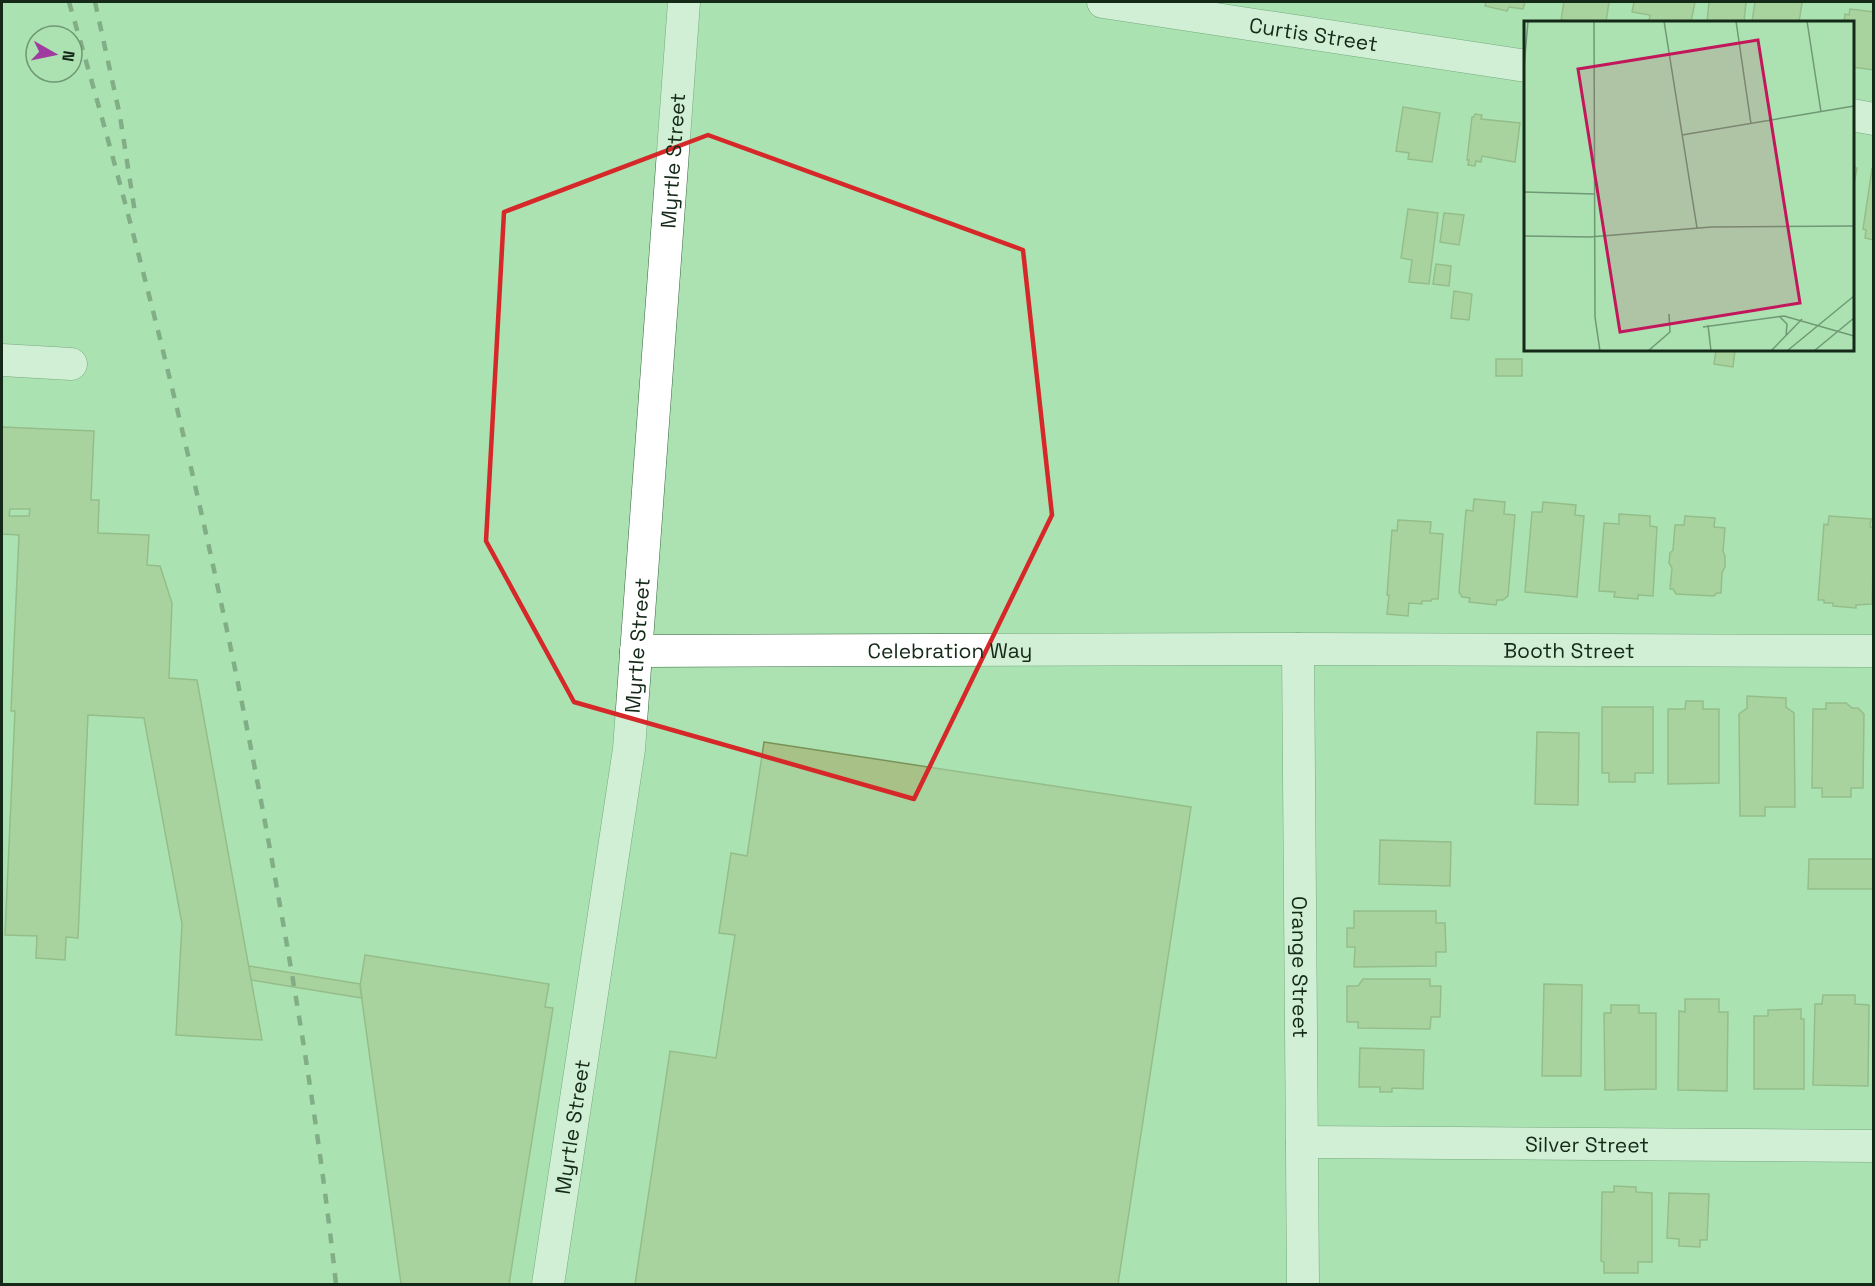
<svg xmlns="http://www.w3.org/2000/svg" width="1875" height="1286" font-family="'Space Grotesk',sans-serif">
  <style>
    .building { fill: #a7c186; stroke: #799258; stroke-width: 1.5; fill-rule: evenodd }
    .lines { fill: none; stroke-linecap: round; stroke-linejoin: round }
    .minor-casing { stroke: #34663d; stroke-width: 33 }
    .minor { stroke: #fff; stroke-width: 32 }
    .rail { stroke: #4e7052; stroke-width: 4.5; stroke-dasharray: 10 10; stroke-linecap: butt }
    .marked { fill: none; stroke: #d62828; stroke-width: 4.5; stroke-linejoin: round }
    .labels { text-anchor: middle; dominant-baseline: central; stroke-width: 4.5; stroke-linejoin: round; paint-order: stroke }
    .street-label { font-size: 21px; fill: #142917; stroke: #ace2b2 }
    .inset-road { fill: none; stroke: #6f9874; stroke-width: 1.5 }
    .view { fill: #c2185b; fill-opacity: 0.15; stroke: #c2185b; stroke-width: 3 }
    .inset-edge { fill: none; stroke: #142917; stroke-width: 3 }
  </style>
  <rect width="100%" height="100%" fill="#ace2b2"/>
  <path class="building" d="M 1482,2 L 1525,2 L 1523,9 L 1509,7 L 1507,11 L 1485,6 L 1486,2 Z
    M 1564,2 L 1609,2 L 1606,22 L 1565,22 L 1565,20 L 1561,20 Z
    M 1634,2 L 1695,2 L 1691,22 L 1649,22 L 1650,15 L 1632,12 Z
    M 1709,2 L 1746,2 L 1744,22 L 1707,22 Z
    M 1755,2 L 1797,2 L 1802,3 L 1799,22 L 1752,22 Z
    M 1850,9 L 1874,12 L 1874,70 L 1852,67 L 1852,22 L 1844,22 L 1845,14 L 1849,15 Z
    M 1403,107 L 1440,113 L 1432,162 L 1408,159 L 1409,153 L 1396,151 Z
    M 1475,114 L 1482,115 L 1481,119 L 1520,123 L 1515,162 L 1482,156 L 1481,162 L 1476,161 L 1475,166 L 1468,165 L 1469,160 L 1467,160 L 1472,117 L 1474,117 Z
    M 1852,167 L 1857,168 L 1852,194 Z
    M 1872,169 L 1874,170 L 1874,240 L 1865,238 L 1866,230 L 1863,229 Z
    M 1408,209 L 1438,213 L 1429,284 L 1409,282 L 1412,260 L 1401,258 Z
    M 1444,213 L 1464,215 L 1459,245 L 1440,242 Z
    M 1436,264 L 1451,266 L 1449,286 L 1433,284 Z
    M 1454,291 L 1472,294 L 1469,320 L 1451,318 Z
    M 1716,350 L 1735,350 L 1733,367 L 1714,364 Z
    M 1496,359 L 1522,359 L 1522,376 L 1496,376 Z
    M 2,427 L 94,431 L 91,500 L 99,500 L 98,533 L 149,535 L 147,565 L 160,566 L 172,603 L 169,678 L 197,680 L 262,1040 L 176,1035 L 182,924 L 144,718 L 88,715 L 78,938 L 66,937 L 65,960 L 36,958 L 37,936 L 5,935 L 15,711 L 11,711 L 19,535 L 2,534 ZM 10,509 L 30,509 L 29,516 L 9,516 Z
    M 1474,499 L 1505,502 L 1504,514 L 1515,515 L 1508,596 L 1503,600 L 1497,600 L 1496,605 L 1469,602 L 1470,598 L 1462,597 L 1459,592 L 1466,510 L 1473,511 Z
    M 1543,502 L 1576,505 L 1575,515 L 1584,516 L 1577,597 L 1525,592 L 1532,512 L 1542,512 Z
    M 1619,514 L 1650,516 L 1650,526 L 1657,527 L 1653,596 L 1638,595 L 1638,599 L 1614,597 L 1615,592 L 1599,591 L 1604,523 L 1619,524 Z
    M 1685,516 L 1715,518 L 1714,527 L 1725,528 L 1723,551 L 1725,556 L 1725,567 L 1722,573 L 1721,593 L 1717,593 L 1714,596 L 1676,594 L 1673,589 L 1670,589 L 1672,568 L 1669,563 L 1670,553 L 1673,550 L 1675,525 L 1684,525 Z
    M 1829,516 L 1871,519 L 1870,527 L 1874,527 L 1872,604 L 1856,605 L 1856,608 L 1833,606 L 1833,603 L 1824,603 L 1824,600 L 1818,600 L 1824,524 L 1828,525 Z
    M 1398,520 L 1431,522 L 1430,533 L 1443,534 L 1438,599 L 1432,599 L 1431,601 L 1422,601 L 1422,604 L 1409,603 L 1408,616 L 1387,614 L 1389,595 L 1387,595 L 1392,530 L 1397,531 Z
    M 1747,696 L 1786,698 L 1786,707 L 1794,713 L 1795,807 L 1765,807 L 1765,816 L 1740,816 L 1739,714 L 1747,708 Z
    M 1686,701 L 1703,701 L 1703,709 L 1719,709 L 1719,783 L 1668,784 L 1668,709 L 1685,709 Z
    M 1826,703 L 1846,703 L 1852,708 L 1858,708 L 1864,714 L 1863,788 L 1851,788 L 1851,797 L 1822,797 L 1822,788 L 1812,788 L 1813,709 L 1826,709 Z
    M 1602,707 L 1653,707 L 1653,773 L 1635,773 L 1635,782 L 1609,782 L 1609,773 L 1602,773 Z
    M 1537,732 L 1579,733 L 1578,805 L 1535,804 Z
    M 764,742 L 1191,807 L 1118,1284 L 635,1284 L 670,1051 L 716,1058 L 735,935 L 719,933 L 731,853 L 747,856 Z
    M 1380,840 L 1451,842 L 1450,886 L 1379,884 Z
    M 1809,859 L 1874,859 L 1874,889 L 1808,889 Z
    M 1354,911 L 1436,911 L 1436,923 L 1445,923 L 1446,952 L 1436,952 L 1436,966 L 1354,967 L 1355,947 L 1347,947 L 1347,928 L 1354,928 Z
    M 365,955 L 549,984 L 545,1007 L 553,1008 L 509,1284 L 401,1284 L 360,986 Z
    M 249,966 L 360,984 L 362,998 L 251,980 Z
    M 1363,979 L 1430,979 L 1430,986 L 1441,986 L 1440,1017 L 1431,1017 L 1430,1029 L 1358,1028 L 1358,1022 L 1347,1022 L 1347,986 L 1358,986 Z
    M 1544,984 L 1582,985 L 1581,1076 L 1542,1076 Z
    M 1823,995 L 1855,995 L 1855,1004 L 1869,1005 L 1868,1086 L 1813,1085 L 1815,1004 L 1822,1004 Z
    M 1685,999 L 1719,999 L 1719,1012 L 1728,1012 L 1727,1091 L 1678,1090 L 1679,1011 L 1685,1012 Z
    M 1611,1005 L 1639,1005 L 1639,1013 L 1656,1013 L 1656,1089 L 1605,1090 L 1604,1013 L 1611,1013 Z
    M 1801,1009 L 1801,1019 L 1804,1019 L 1804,1089 L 1754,1089 L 1754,1016 L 1768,1016 L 1768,1010 Z
    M 1360,1048 L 1424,1050 L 1423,1089 L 1392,1088 L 1392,1092 L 1380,1092 L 1380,1087 L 1359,1087 Z
    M 1614,1186 L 1636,1187 L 1636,1192 L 1652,1193 L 1652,1262 L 1638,1262 L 1638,1273 L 1604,1273 L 1604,1262 L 1601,1261 L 1602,1192 L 1614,1192 Z
    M 1669,1193 L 1709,1194 L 1707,1240 L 1700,1240 L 1700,1247 L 1679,1246 L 1679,1239 L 1667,1238 Z"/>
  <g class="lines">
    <g class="minor-casing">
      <g id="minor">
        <path id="s1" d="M 1103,2 L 1526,66"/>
        <path d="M 1852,115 L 1874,119"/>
        <path d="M 2,360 L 71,364"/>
        <path id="s2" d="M 1298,649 L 1303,1284"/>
        <path id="s3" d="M 636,651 L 1298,649 L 1874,651"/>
        <path id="s4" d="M 1302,1142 L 1874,1146"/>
        <path id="s5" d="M 548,1284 L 629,749 L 684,2"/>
      </g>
    </g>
    <use href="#minor" class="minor"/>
    <path class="rail" d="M 69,2 C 155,297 226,597 279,900 C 302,1028 322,1156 336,1284
      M 95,2 L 120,116 L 135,213"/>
  </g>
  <path d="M0 0H1875V1286H0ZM 708,135 L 1023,250 L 1052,515 L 914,799 L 574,702 L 486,541 L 504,212 Z" fill="#ace2b2" fill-opacity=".55" fill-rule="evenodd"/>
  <path class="marked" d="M 708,135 L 1023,250 L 1052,515 L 914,799 L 574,702 L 486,541 L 504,212 Z"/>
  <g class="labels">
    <g class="street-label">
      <text stroke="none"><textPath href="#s1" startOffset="213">Curtis Street</textPath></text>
      <text stroke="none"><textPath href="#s5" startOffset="1131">Myrtle Street</textPath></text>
      <text stroke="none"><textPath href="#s5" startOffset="645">Myrtle Street</textPath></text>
      <text stroke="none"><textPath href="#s3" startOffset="314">Celebration Way</textPath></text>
      <text stroke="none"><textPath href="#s3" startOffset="933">Booth Street</textPath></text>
      <text stroke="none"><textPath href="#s2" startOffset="318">Orange Street</textPath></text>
      <text stroke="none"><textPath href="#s5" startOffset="159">Myrtle Street</textPath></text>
      <text stroke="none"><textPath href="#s4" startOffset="285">Silver Street</textPath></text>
    </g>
  </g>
  <g transform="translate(1524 21)">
    <rect width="330" height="330" fill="#ace2b2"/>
    <path class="inset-road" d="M 51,0 L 81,0M 140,0 L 173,207M 212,0 L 227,103M 283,0 L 297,91M 70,1 L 71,296 L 76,330M 0,46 L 4,0M 158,114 L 330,85M 0,171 L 71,173M 0,215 L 66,216 L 187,206 L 330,205M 255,295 L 263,303 L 262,315M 184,304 L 187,330M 179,306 L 260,295 L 330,315M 124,330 L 146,311 L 145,293M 247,330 L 278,298M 263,330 L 330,275M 290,330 L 330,297"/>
    <path class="view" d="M 234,19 L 276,282 L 96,311 L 54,48 Z"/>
    <rect width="330" height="330" class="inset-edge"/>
  </g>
  <rect width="1875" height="1286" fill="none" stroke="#142917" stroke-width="6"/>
  <g transform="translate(54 54) rotate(99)"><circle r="28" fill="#ace2b2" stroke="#6f9874" stroke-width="1.5"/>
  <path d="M0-4.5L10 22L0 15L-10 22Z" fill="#a03ca0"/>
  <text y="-9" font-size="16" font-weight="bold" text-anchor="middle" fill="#142917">N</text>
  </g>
</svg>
